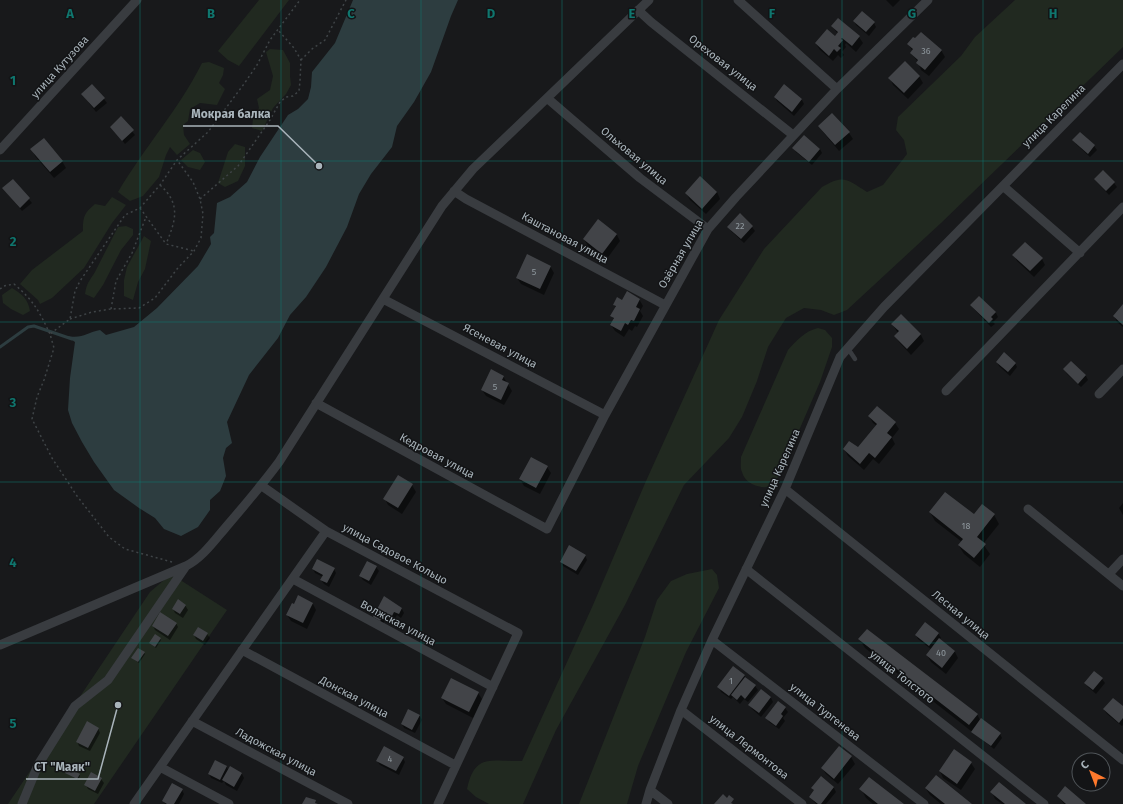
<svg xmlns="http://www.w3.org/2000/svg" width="1123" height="804" font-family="'Fira Sans',sans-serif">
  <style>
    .green { fill: #212920 }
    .water { fill: #2d3d40 }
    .shadow { fill: #0007 }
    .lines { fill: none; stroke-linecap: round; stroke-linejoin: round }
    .stream { stroke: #2d3d40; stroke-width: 3 }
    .building { fill: #424448 }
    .path { stroke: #3f4447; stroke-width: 1.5; stroke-dasharray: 2 3; stroke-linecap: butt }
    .service { stroke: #393c40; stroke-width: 4.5 }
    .minor { stroke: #393c40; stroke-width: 9 }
    .grid { fill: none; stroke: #0f766e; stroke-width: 1; stroke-opacity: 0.55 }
    .labels { text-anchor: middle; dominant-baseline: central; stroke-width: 3; stroke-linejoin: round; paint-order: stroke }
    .number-label { font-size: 9px; fill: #8f989e }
    .street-label { font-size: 11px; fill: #a9b4bb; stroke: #131416 }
    .grid-label { font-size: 13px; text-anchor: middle; font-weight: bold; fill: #0f766e; stroke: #131416; stroke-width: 3; stroke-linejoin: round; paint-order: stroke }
    .leader { fill: none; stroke: #a9b4bb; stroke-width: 1.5 }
    .callout-dot { fill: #a9b4bb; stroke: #131416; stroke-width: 1.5 }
    .callout-label { font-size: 12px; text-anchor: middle; font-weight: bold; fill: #a9b4bb; stroke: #131416; stroke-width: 3; stroke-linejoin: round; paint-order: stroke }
  </style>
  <rect width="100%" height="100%" fill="#18191b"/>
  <path class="green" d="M 259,0 L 289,0 L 239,66 L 228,60 L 218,51 Z
    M 1015,0 L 1123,0 L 1123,47 L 941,223 L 847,310 L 834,315 L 821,310 L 804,308 L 786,318 L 768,347 L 757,381 L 742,417 L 729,438 L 684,485 L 625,605 L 556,730 L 523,804 L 489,804 L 476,797 L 467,789 C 475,752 491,762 522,761 L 593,605 L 646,481 L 719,320 L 764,249 L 822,187 C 844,174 847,179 867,192 L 883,185 L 907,154 L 904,140 L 896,130 L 898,117 L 961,56 L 975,37 Z
    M 270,49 L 283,50 L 290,63 L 290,76 L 291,85 L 286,94 L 273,108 L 262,131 L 252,128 L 253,119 L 259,108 L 257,99 L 270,90 L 273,76 L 266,52 Z
    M 209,62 L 224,68 L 223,75 L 219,83 L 225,89 L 217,105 L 200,103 L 190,109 L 188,121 L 183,125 L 184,135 L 190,144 L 177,155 L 170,147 L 166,155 L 159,177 L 143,196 L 130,201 L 118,192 C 144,148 179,109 202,63 Z
    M 235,144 L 245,147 L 245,166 L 238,181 L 225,187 L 218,183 L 228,152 Z
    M 193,150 L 200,153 L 205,162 L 200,170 L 188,167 L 181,160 Z
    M 112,197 L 126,205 L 112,223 L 84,268 L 52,298 L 40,304 L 38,300 L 20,284 L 32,270 L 83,231 C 83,217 84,213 95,204 L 105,206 Z
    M 126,226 L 133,229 L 133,235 L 121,250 L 103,285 L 94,298 L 85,294 C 87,280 92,279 97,268 C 104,254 111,241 118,227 Z
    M 144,236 L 151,241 L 145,269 L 138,282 L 133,300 L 124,296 L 124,280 L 127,267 Z
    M 12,288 C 22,294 28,299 30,311 L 23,315 L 11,309 L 3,303 L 2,295 Z
    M 818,328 L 825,330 L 832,338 L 832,347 L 820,382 L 781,472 C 773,486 768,491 752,484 C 748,482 743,477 742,472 C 740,468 741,462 741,457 L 788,350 C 797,340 805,331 818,328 Z
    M 712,569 L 717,575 L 719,588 L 686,652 L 638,766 L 627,804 L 579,804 L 645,637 L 657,600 L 671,581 L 687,574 Z
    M 171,574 L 227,610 L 94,804 L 8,804 L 150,592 Z"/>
  <path class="water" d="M 353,0 L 458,0 L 451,16 L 431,72 L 414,102 L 397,126 L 392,147 L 371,174 L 359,194 L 347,227 L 326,267 L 306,297 L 290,315 L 278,338 L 249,375 L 227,422 L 232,443 L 226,448 L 223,458 L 226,476 L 220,491 L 210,500 L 210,510 L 198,527 L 181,536 L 164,529 L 155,518 L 139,508 L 114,490 L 94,462 L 82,442 L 72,423 L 68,410 L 70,378 L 75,342 L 66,336 C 84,339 85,333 100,330 L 106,335 L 134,327 L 157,308 L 198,266 L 211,244 L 210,237 L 214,233 L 217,203 L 230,197 L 247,182 L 260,157 L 288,115 L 298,109 L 308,99 L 311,87 L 312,72 L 335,43 Z"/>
  <path class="shadow" d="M 886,0 L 900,0 L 893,7 Z
    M 838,19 L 859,37 L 863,43 L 856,52 L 846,43 L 845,45 L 846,47 L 842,52 L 844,55 L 841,58 L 838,55 L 833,61 L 820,50 L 816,44 L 835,37 L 838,34 L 832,26 Z
    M 854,21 L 874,23 L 876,27 L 869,36 L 856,25 Z
    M 909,45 L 941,50 L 945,57 L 929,76 L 921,70 L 918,62 L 911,53 L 913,52 Z
    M 919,76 L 923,83 L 908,99 L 893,85 L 890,78 Z
    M 785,86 L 802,100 L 804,104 L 794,116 L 777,101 L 775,97 Z
    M 82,94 L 104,99 L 107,103 L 96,112 Z
    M 832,114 L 849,133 L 853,139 L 839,151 L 823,132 L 819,126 Z
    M 121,118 L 135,135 L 125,144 L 111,127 Z
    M 1074,140 L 1094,146 L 1097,150 L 1090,157 L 1076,144 Z
    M 794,148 L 820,149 L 822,153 L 812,165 L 796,152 Z
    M 32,149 L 62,161 L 66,168 L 54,178 L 35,156 Z
    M 1103,172 L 1114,183 L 1117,187 L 1109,195 L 1095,180 Z
    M 13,180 L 32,203 L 22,211 L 3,188 Z
    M 717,192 L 720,199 L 706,214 L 690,200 L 686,193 Z
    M 740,215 L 752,227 L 755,231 L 744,243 L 731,231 L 729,227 Z
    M 598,221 L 617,235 L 620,241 L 606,260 L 588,246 L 584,239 Z
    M 1014,255 L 1042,259 L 1045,265 L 1034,277 L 1017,261 Z
    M 550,266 L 554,273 L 544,295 L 521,284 L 517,278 Z
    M 979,297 L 996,313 L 998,317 L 993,322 L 995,324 L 991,327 L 974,309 L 971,305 Z
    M 639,299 L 643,306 L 640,311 L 643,316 L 637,327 L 635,326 L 632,331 L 629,329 L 624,337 L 615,331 L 611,325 L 614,320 L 612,316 L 616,308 L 614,305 Z
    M 1123,306 L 1123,327 L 1117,322 L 1114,316 Z
    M 901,315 L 921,335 L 924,341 L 911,355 L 899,342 L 895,336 L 898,333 L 892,324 Z
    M 997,362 L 1015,363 L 1017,367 L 1010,376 L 999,366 Z
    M 1071,362 L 1086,376 L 1088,380 L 1081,387 L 1067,374 L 1064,369 Z
    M 503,376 L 512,391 L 504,405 L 486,396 L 482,390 Z
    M 869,416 L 895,423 L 899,429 L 892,438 L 895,444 L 879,464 L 873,459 L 864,470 L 848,456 L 844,449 L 858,449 L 877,426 L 873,423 Z
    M 547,467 L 551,473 L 540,494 L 524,486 L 520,479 Z
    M 412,485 L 416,492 L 402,514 L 388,505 L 385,499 Z
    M 1123,503 L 1123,515 L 1119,508 Z
    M 982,505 L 994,515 L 999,524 L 983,544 L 990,554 L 980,567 L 964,554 L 959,546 L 962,542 L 935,521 L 930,512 L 974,516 Z
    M 585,555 L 587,560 L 578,575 L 563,566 L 561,562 Z
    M 376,567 L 379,571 L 371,585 L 363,580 L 360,576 Z
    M 313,569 L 334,569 L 336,573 L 329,587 L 324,584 L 321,580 L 323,577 L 315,573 Z
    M 384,598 L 402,609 L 404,613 L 401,618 L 397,615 L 393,622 L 386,618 L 383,624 L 376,621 L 374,617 Z
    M 313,604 L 316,610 L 307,629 L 291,621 L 287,615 L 295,605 Z
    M 185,605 L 188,610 L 183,618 L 175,613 L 173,609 Z
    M 176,623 L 178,627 L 170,640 L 155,630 L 153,626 Z
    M 198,628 L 207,634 L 210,638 L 205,645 L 196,639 L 194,635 Z
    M 938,633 L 941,638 L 939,639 L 955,652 L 958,658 L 946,674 L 931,662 L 927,655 L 932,650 L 918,639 L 916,635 Z
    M 160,639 L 161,640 L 156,648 L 150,643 Z
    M 860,640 L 977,714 L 980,720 L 1000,734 L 1002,738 L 994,749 L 865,648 Z
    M 144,653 L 145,654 L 139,663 L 132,658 Z
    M 1095,673 L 1102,679 L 1105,683 L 1096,694 L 1088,687 L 1086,683 Z
    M 744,675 L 746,679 L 755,686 L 758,690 L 748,702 L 744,699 L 740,704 L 733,697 L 731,699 L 721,692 L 719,687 Z
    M 761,691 L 771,698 L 773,702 L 761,717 L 752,709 L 749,705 Z
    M 478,693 L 482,699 L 473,718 L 446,704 L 442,698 Z
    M 1123,707 L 1123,725 L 1122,726 L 1107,714 L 1104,710 Z
    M 785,708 L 788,712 L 783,718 L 785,721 L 779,729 L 769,722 L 767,718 Z
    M 409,710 L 420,716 L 422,720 L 415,733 L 404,728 L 402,724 Z
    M 98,728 L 100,733 L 90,751 L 79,746 L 77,741 Z
    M 851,757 L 855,764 L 838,784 L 826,774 L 822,768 Z
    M 403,758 L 405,762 L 399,775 L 380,765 L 377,761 Z
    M 971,763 L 975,769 L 961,790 L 943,778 L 940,771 Z
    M 226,766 L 229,771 L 231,768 L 242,774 L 244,778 L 237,791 L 226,785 L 224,781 L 222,783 L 211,778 L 209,774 Z
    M 66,773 L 79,774 L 80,776 L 78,780 Z
    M 821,778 L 834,788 L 836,792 L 826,804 L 816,804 L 810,797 L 815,791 L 813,788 Z
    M 101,779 L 104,783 L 98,794 L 88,789 L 86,785 Z
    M 861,789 L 903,804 L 873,804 L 866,798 Z
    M 926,789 L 970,804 L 941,804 L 930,795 Z
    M 182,790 L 184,794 L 179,804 L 165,804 L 163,801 Z
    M 992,792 L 1025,804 L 1002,804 L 995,799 Z
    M 1058,796 L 1084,804 L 1064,804 Z"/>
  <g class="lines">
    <path class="stream" d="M 0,347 L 28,327 L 34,326 L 72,339"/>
  </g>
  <path class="building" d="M 862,11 L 875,22 L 866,32 L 853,21 Z
    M 838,18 L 860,36 L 852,46 L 842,38 L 841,39 L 843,40 L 838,46 L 841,48 L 837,52 L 834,49 L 829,56 L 815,43 L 827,29 L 835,36 L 838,32 L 831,26 Z
    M 921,32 L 942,50 L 925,70 L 916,63 L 918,60 L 910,53 L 913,49 L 907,44 L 913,37 L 915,38 Z
    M 905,61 L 920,76 L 904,93 L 888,78 Z
    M 92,84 L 105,98 L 94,108 L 81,94 Z
    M 784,84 L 802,99 L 792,112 L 774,97 Z
    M 832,113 L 850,132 L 835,145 L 818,126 Z
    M 121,116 L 134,130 L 122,141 L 110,127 Z
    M 1080,132 L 1095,145 L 1088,154 L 1072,140 Z
    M 804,135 L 820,149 L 809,162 L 792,148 Z
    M 44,138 L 63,161 L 50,172 L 30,149 Z
    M 1103,170 L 1115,182 L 1106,191 L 1094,179 Z
    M 700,176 L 717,192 L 702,209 L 685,193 Z
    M 13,179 L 30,198 L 20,208 L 2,188 Z
    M 740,213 L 753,226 L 741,239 L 727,227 Z
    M 598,219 L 617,234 L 602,254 L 583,239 Z
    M 1025,242 L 1043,258 L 1030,271 L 1012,255 Z
    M 527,254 L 551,266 L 540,289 L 516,278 Z
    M 627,291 L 640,299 L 636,307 L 640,309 L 634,321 L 631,320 L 628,325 L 625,323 L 621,331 L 610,325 L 614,318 L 610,316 L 616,306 L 613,305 L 617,297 L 622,300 Z
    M 979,296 L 996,312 L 991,317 L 993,319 L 989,323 L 970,305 Z
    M 1123,304 L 1123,325 L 1113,316 Z
    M 901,314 L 921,334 L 907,349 L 894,336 L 899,331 L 891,324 Z
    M 1004,352 L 1016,363 L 1008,372 L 996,362 Z
    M 1071,361 L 1086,375 L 1078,384 L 1063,369 Z
    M 491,369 L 504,376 L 502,380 L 509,383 L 501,400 L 481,390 Z
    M 877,406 L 896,422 L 887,433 L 892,437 L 875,458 L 869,453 L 860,464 L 843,449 L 849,441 L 858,447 L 877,424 L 868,416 Z
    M 531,457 L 548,466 L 536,488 L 519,479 Z
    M 398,475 L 413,484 L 398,508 L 383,499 Z
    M 945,492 L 974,514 L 982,504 L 995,514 L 977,537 L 986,544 L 974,558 L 958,545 L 963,539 L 929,512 Z
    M 569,545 L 586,555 L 576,571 L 560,562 Z
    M 317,559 L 335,568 L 327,583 L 320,580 L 323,575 L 312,569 Z
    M 367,561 L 377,566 L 369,581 L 359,576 Z
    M 298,595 L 313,603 L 303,623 L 286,615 L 292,603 L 294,604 Z
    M 384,596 L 402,608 L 399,614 L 394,612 L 391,618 L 384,615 L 380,621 L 373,617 Z
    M 178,599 L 186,605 L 180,614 L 172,609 Z
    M 160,612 L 177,623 L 168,636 L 152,626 Z
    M 925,622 L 939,633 L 929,646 L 915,635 Z
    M 198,627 L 208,633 L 203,641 L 193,635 Z
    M 867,629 L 978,714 L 969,725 L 858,639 Z
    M 155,634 L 161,638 L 155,647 L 149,643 Z
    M 939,638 L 955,651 L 942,668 L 926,655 Z
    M 138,648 L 145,652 L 138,662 L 131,658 Z
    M 733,666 L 745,675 L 729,696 L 717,687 Z
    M 1094,671 L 1103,678 L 1093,690 L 1084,683 Z
    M 745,677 L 756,685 L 745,699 L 741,695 L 737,700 L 731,695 Z
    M 451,678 L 479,692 L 469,712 L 441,698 Z
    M 761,689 L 771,697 L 759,713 L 748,705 Z
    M 1113,698 L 1123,706 L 1123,718 L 1119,723 L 1103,709 Z
    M 778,701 L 786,707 L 781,714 L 783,716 L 776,726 L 765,718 Z
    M 408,709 L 420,715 L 412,730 L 401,724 Z
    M 981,718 L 1001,733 L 991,746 L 971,732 Z
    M 87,721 L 99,728 L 88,748 L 76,742 Z
    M 384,746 L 404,757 L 396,771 L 376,761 Z
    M 839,746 L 852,756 L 834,779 L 821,768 Z
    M 954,749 L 972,762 L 957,784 L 939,771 Z
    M 215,760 L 227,766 L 220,780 L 208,774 Z
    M 230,766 L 242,773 L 234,787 L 222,780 Z
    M 68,767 L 80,774 L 77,779 L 65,773 Z
    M 91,772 L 102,778 L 95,791 L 84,785 Z
    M 936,775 L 972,804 L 945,804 L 925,788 Z
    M 821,776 L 834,787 L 821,804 L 818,804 L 809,797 L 814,790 L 811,788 Z
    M 869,777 L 904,804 L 878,804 L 859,789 Z
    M 999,782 L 1026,804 L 1005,804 L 990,792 Z
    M 172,783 L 183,789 L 174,804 L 167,804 L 162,801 Z
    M 1065,786 L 1086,804 L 1066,804 L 1057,796 Z
    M 723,794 L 727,798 L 729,795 L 734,799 L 731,803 L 733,804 L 714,804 Z
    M 306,797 L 316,800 L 315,803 L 318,804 L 302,804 Z"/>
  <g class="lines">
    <path class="path" d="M 301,60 L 312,49 L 325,40 L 346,0
      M 160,185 C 181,204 176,220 166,244
      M 200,199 L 238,166 L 270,120 L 280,102 L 286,97 L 293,96 L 299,91 L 300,81 L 301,60 L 294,48 L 278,30
      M 140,208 L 166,244 L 194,251
      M 0,289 L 4,286 L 14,284 C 34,301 39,311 50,334
      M 111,309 L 116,281 L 132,253 L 146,217
      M 70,319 L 92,312 L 111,309 L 139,308 L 155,298 L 177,269 L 194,251 L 201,238 L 203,214 L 200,199 L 193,182 L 177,160
      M 172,562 L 125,549 L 109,537 L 77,496 L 52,458 L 32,419 L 37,397 L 44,380 L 54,348 L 50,334 L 70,319 L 75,291 L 80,281 L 125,215 L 140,208 L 160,185 L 177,160 L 208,132 L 244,84 L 257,65 L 270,40 L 300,0"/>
    <path class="service" d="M 847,347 L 855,359"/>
    <path class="minor" d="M 738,0 L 837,89
      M 638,10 L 651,22 L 793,135
      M 547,98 L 640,178 L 708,229
      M 0,150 L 137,0
      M 1003,186 L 1080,253
      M 454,191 L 466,199 L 665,305
      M 383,299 L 605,415
      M 946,391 L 1123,207
      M 1099,394 L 1123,369
      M 316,403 L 547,529 L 605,415 L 708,229 L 736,197 L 837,89 L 928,0
      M 262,486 L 326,531 L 518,633 L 438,804
      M 785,489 L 1123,760
      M 1028,509 L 1123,586
      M 746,569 L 1044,804
      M 1109,574 L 1123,559
      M 293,579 L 493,687
      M 712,640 L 924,804
      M 0,645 L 186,566
      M 242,650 L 455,765
      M 681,710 L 802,804
      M 192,721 L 348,804
      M 160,767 L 229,804
      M 650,790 L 668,804
      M 22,804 L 38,765 L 75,706 L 108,680 L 186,566 C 202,558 214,541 226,527 C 244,506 262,485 279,462 L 442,206 L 473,169 L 649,0
      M 134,804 L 326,531
      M 646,804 L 650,790 L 681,710 L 712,640 L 785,489 L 840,357 L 884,307 L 1123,64"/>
  </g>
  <path class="grid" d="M 140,0 L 140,804M 281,0 L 281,804M 421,0 L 421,804M 562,0 L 562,804M 702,0 L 702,804M 842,0 L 842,804M 983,0 L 983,804M 0,161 L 1123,161M 0,322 L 1123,322M 0,482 L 1123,482M 0,643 L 1123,643"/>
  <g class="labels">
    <g class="number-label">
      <text x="926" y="51">36</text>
      <text x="740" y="226">22</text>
      <text x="534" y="272">5</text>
      <text x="495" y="387">5</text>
      <text x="966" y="526">18</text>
      <text x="941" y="653">40</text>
      <text x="731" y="681">1</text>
      <text x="390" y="759">4</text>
    </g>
    <g class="street-label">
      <text transform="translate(723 63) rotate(38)">Ореховая улица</text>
      <text transform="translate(60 67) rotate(-48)">улица Кутузова</text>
      <text transform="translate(1054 116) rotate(-45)">улица Карелина</text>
      <text transform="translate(634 156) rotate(40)">Ольховая улица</text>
      <text transform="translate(565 238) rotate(28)">Каштановая улица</text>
      <text transform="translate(681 254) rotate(-60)">Озёрная улица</text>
      <text transform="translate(500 346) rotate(28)">Ясеневая улица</text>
      <text transform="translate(437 456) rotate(28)">Кедровая улица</text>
      <text transform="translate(780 468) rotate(-66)">улица Карелина</text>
      <text transform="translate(395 554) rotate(28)">улица Садовое Кольцо</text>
      <text transform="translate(961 615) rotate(39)">Лесная улица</text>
      <text transform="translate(398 623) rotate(28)">Волжская улица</text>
      <text transform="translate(902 677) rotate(38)">улица Толстого</text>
      <text transform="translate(354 697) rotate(28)">Донская улица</text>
      <text transform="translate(825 712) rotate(38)">улица Тургенева</text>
      <text transform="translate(749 747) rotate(38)">улица Лермонтова</text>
      <text transform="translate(276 752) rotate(28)">Ладожская улица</text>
    </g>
  </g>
  <g class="grid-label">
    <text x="70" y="18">A</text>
    <text x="211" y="18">B</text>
    <text x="351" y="18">C</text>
    <text x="491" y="18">D</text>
    <text x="632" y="18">E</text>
    <text x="772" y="18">F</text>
    <text x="912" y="18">G</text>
    <text x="1053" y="18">H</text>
    <text x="13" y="85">1</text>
    <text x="13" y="246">2</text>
    <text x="13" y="407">3</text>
    <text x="13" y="567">4</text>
    <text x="13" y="728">5</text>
  </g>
  <path class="leader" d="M319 166L278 126H183M118 705L98 779H26"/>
  <g class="callout-dot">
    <circle cx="319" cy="166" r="4"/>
    <circle cx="118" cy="705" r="4"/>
  </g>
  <g class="callout-label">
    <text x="231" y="118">Мокрая балка</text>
    <text x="62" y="771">СТ "Маяк"</text>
  </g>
  <g transform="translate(1091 772) rotate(318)"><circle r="19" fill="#131416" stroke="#4f5458"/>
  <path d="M0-3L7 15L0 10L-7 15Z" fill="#ff792c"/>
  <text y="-6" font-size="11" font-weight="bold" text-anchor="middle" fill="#a9b4bb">С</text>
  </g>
</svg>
